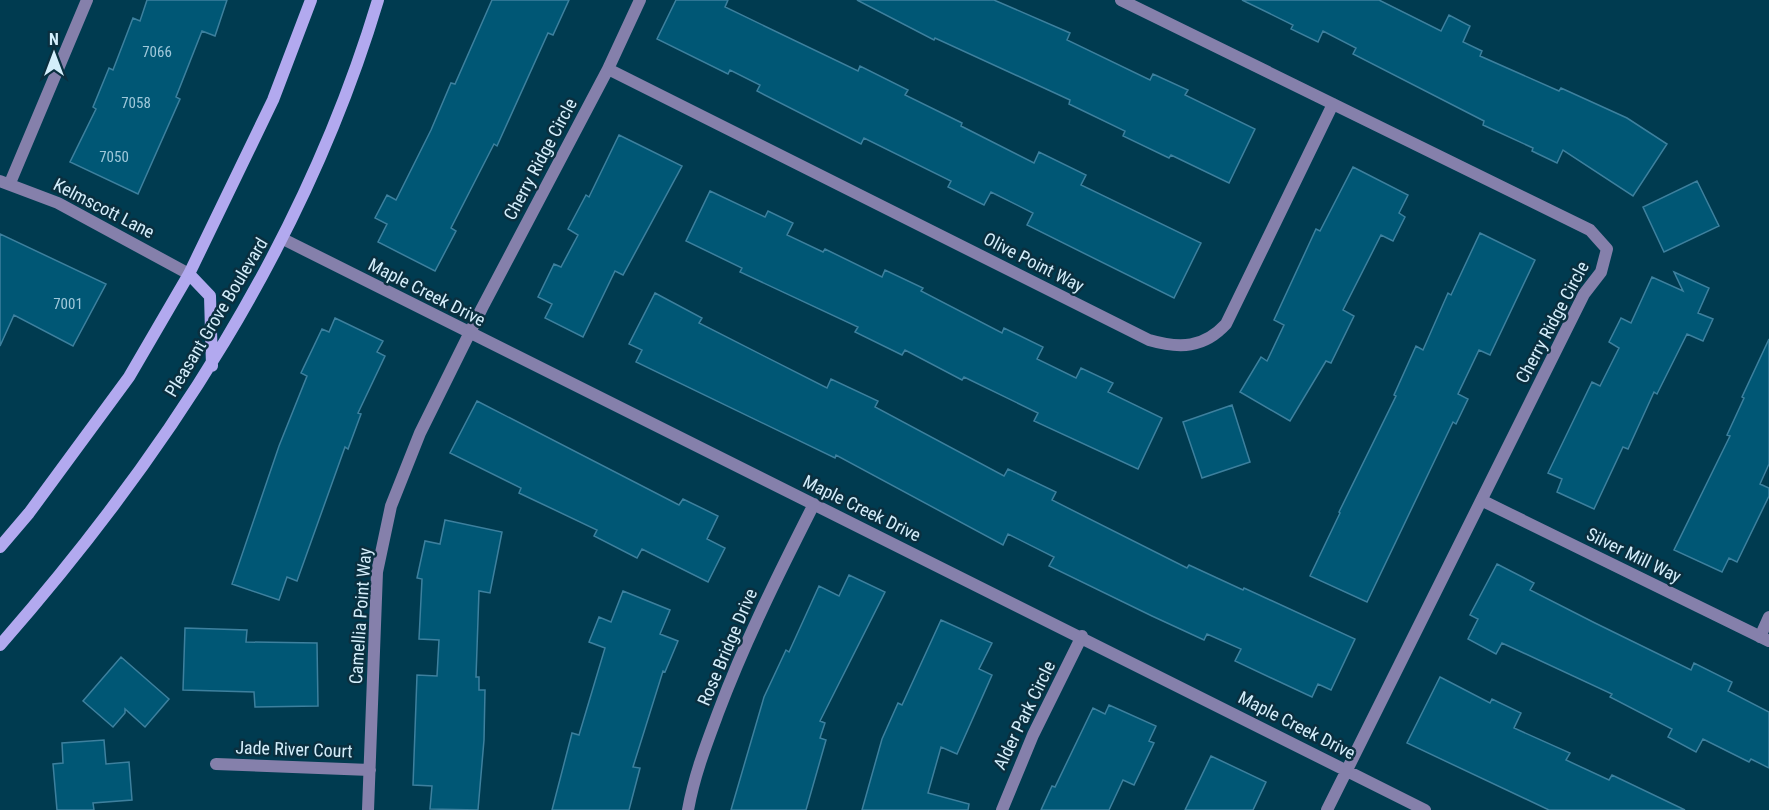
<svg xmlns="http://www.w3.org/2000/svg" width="1769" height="810" font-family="'Roboto Condensed',sans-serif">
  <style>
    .building { fill: #005775; stroke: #3d809e; stroke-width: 1.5 }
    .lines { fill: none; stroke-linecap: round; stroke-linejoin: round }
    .street { stroke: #8580ab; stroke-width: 12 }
    .secondary { stroke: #b2a9ef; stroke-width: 12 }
    .labels { text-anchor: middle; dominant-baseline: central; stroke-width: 5; stroke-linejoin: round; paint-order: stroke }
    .number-label { font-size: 15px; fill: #9fc8da }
    .street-label { font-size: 18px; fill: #d4eefb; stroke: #0a2f3f }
  </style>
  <rect width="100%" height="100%" fill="#003b50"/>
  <path class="building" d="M 147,0 L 227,0 L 215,36 L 202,31 L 176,97 L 180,99 L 138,194 L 70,162 L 96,109 L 93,107 L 109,68 L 113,70 L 133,18 L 140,21 Z
    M 492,0 L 569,0 L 553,35 L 548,33 L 497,146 L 494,144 L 451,228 L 456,231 L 435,271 L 378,242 L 387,224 L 375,218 L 387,195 L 396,200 L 431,130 L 451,83 L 455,84 Z
    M 676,0 L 728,0 L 725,7 L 858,71 L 860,66 L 908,90 L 905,95 L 962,123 L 961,126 L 1034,163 L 1039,152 L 1086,175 L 1081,185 L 1201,243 L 1174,298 L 1027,225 L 1033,213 L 991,192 L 984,205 L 948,187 L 951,181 L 864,138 L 861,144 L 757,91 L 760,85 L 730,70 L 728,74 L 657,39 Z
    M 857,0 L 994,0 L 1070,33 L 1067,40 L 1150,80 L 1153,74 L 1188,90 L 1185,95 L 1255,129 L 1229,183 L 1171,155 L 1169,158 L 1123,136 L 1125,131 L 1069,104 L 1070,100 L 935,38 L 934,40 Z
    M 1242,0 L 1379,0 L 1441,31 L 1449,15 L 1470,26 L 1463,42 L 1482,51 L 1480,56 L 1559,91 L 1561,88 L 1627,118 L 1667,144 L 1633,196 L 1563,150 L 1557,163 L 1532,151 L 1533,148 L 1483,125 L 1484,121 L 1353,54 L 1356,48 L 1323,31 L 1318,42 L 1291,29 L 1293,25 Z
    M 619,135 L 682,166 L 623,275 L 615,271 L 583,337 L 545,318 L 552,304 L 538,297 L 554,264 L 561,267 L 578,235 L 568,229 L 586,195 L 589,197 Z
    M 1353,167 L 1408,195 L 1399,213 L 1405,217 L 1393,241 L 1381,235 L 1343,310 L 1354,316 L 1331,363 L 1326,361 L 1290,421 L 1240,392 L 1261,357 L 1267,361 L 1284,325 L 1274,320 L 1316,229 L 1320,231 Z
    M 1697,181 L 1719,226 L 1664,252 L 1643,207 Z
    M 710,191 L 765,217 L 768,211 L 793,223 L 787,235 L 823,252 L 825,249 L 882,277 L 885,270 L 923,288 L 921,291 L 1002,333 L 1004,328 L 1043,347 L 1037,359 L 1076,378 L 1081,368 L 1113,383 L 1108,392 L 1162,418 L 1138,469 L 1034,421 L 1038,413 L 964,377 L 962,380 L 905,350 L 902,355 L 855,332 L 858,327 L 740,272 L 742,268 L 686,241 Z
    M 1480,233 L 1535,260 L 1490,355 L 1479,350 L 1458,394 L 1468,399 L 1456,424 L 1453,422 L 1367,602 L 1310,576 L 1340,513 L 1339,512 L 1396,396 L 1394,395 L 1416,346 L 1423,350 L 1448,293 L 1451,295 Z
    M 0,234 L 106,284 L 73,346 L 14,315 L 0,346 Z
    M 1674,272 L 1709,288 L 1698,313 L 1713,319 L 1703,341 L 1687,334 L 1657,394 L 1654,392 L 1628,449 L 1623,447 L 1594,509 L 1557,492 L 1562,479 L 1548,473 L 1592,382 L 1600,386 L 1619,348 L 1609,342 L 1621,318 L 1631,323 L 1652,277 L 1683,291 Z
    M 655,293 L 702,318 L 699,323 L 827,388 L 831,379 L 878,401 L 875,407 L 1004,476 L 1008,469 L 1056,492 L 1052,500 L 1187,568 L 1189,565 L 1243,590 L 1244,588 L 1355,639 L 1331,690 L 1318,684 L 1312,697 L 1235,661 L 1241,649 L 1207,634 L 1204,640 L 1152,616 L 1049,566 L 1054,557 L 1008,534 L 1003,545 L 836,455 L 835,458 L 636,362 L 642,350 L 629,344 Z
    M 335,318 L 383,341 L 377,352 L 385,356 L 358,413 L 361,414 L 348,449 L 345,447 L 297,581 L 287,577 L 279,600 L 232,584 L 279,446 L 307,376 L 301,373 L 322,329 L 329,332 Z
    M 1769,339 L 1769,464 L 1760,484 L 1769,488 L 1769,496 L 1737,562 L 1729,558 L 1722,572 L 1674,550 L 1730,436 L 1727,435 L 1744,398 L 1742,397 Z
    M 477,401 L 679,505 L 683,499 L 718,516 L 707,539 L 725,548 L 708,582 L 642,549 L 637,558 L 594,536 L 597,530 L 519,493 L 521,488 L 450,453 Z
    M 1232,405 L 1250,462 L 1202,478 L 1183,422 Z
    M 445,520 L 502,532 L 490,593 L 479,591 L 476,677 L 479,677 L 479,690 L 485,690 L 484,740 L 478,810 L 430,809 L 432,786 L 413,785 L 417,675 L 437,676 L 439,640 L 419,639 L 422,579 L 417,578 L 425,541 L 440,544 Z
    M 1497,564 L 1534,583 L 1530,590 L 1595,623 L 1691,670 L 1694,663 L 1732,682 L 1728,691 L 1769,712 L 1769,768 L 1751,759 L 1749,762 L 1703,739 L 1696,752 L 1668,737 L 1672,729 L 1610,697 L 1612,694 L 1502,643 L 1496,654 L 1468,639 L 1478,619 L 1470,615 Z
    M 849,575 L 885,592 L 820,721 L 825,723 L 820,738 L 826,740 L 806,810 L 731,810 L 764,697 L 786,650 L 789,652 L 819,586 L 839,596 Z
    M 623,591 L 670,610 L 660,634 L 678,641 L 665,672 L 663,671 L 633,767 L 640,768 L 629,810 L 552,810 L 572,733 L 579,735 L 605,648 L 589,642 L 599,617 L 611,622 Z
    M 941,620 L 992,643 L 979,669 L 992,675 L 957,754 L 941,747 L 928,793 L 969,804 L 968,810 L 862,810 L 882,739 L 898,703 L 902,705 Z
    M 185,628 L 247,630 L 246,642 L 317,643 L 318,706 L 255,707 L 254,692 L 183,690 Z
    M 121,657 L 169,699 L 145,727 L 125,709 L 125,713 L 113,727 L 83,701 Z
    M 1440,677 L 1490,703 L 1492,699 L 1521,713 L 1514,728 L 1570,753 L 1566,760 L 1609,780 L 1612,775 L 1685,810 L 1549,810 L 1407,743 Z
    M 1109,705 L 1156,726 L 1149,741 L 1154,743 L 1134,785 L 1123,780 L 1109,810 L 1041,810 L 1052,786 L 1055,787 L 1093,708 L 1105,714 Z
    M 104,740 L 106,764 L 129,762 L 132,800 L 93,803 L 94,810 L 57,810 L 53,764 L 63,763 L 62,743 Z
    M 1211,756 L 1266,782 L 1253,810 L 1185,810 Z"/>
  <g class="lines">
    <path class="street" d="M 1121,0 L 1590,230 L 1607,249 L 1601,272 L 1584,294 L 1327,810
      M 608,69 L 1149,340 C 1180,349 1204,348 1226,324 L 1333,104
      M 0,181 L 58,203 L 189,274
      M 10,183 L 87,0
      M 283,239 L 1425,810
      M 1483,501 L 1769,641
      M 1760,637 L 1769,617
      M 216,764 L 370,770
      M 368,810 L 377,572 L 391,506 L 420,433 L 482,308 L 608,69 L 640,0
      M 688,810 C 694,776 706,745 718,713 C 745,641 779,573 814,504
      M 1002,810 L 1033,735 L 1082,636"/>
    <path class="secondary" d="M 189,274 L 210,296 L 212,366
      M 0,547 L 29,513 L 129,377 L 189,274 L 273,100 L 311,0
      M 0,645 C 166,456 305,243 378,0"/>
  </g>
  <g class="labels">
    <g class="number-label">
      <text x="157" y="52">7066</text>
      <text x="136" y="103">7058</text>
      <text x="114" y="157">7050</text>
      <text x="68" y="304">7001</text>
    </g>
    <g class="street-label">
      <text transform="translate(540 159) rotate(-62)">Cherry Ridge Circle</text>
      <text transform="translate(104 208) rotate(27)">Kelmscott Lane</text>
      <text transform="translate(1034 262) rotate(27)">Olive Point Way</text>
      <text transform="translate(427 292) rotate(27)">Maple Creek Drive</text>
      <text transform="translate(216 317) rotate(-59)">Pleasant Grove Boulevard</text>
      <text transform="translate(1552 322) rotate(-62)">Cherry Ridge Circle</text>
      <text transform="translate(862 508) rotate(26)">Maple Creek Drive</text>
      <text transform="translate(1634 555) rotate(26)">Silver Mill Way</text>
      <text transform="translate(360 616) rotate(-86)">Camellia Point Way</text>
      <text transform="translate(727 647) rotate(-67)">Rose Bridge Drive</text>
      <text transform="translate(1024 715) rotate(-64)">Alder Park Circle</text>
      <text transform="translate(1297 725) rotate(27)">Maple Creek Drive</text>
      <text transform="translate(294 749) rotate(2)">Jade River Court</text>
    </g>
  </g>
  <g transform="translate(54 54)" stroke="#0a2f3f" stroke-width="4.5" paint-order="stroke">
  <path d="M0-4.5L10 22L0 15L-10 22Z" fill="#d4eefb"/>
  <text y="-9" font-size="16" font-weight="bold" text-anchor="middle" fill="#d4eefb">N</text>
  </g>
</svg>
